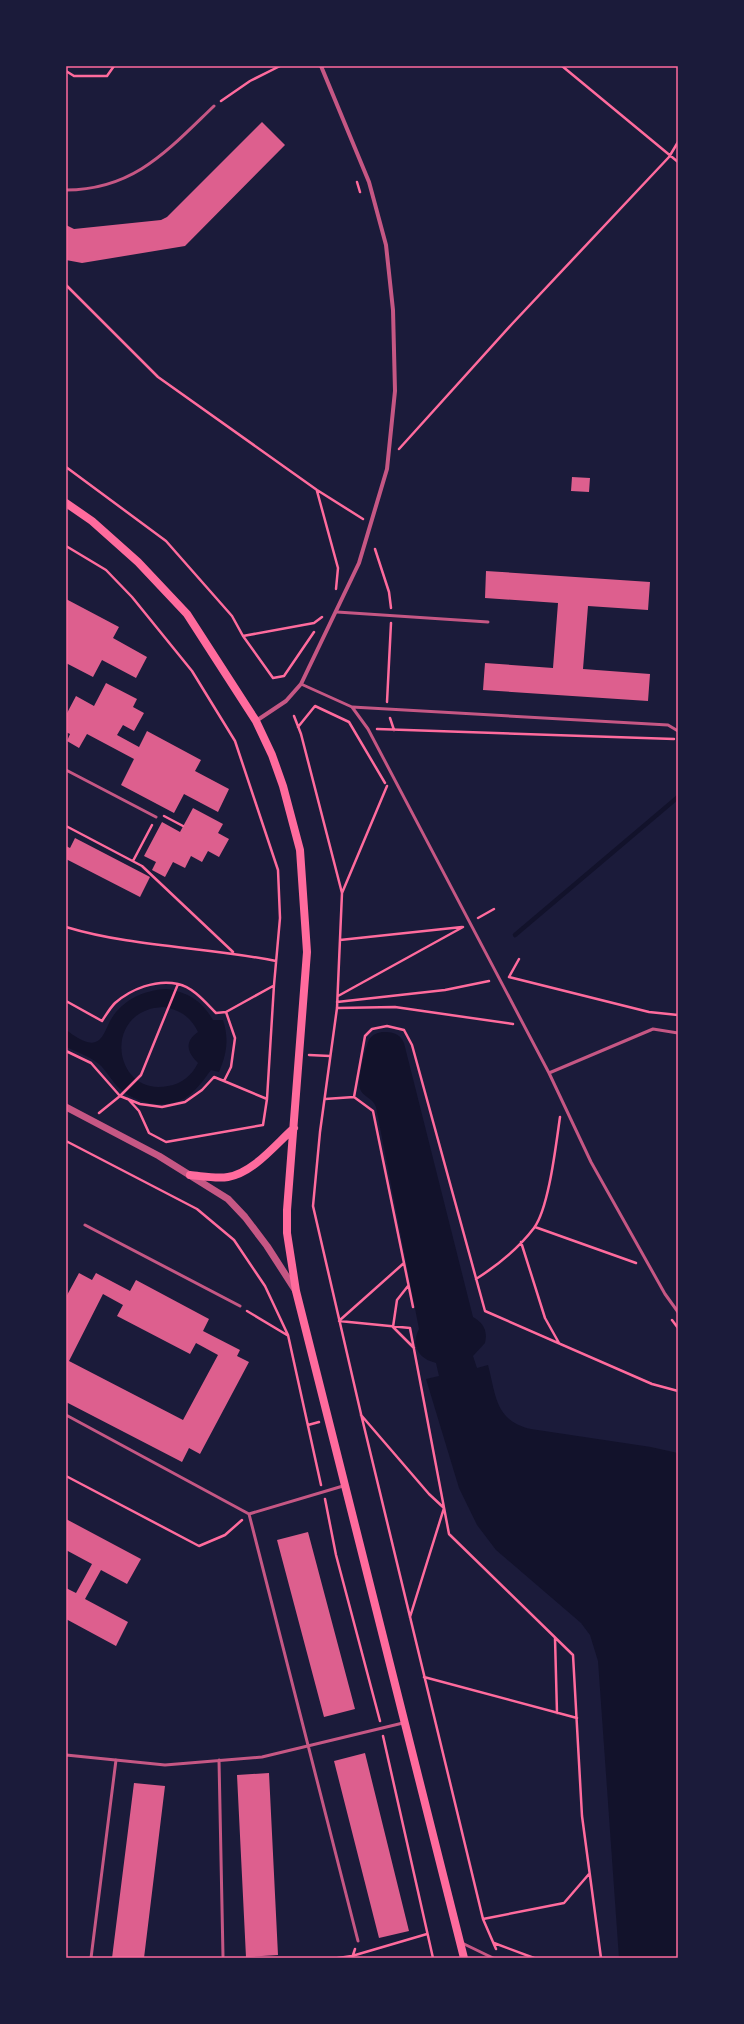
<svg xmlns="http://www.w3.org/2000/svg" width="744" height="2024" font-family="'Open Sans',sans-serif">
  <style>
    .water { fill: #12122b; fill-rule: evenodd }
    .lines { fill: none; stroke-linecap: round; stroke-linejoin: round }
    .stream { stroke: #12122b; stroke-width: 4.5 }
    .building { fill: #dd5f8e; fill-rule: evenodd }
    .path { stroke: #ff6b9d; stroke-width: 2.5 }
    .service { stroke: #c65784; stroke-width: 3 }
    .minor { stroke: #c65784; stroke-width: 4 }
    .tertiary { stroke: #c65784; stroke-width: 7 }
    .secondary { stroke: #ff6b9d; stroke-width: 8 }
    .neatline { fill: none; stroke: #ff6b9d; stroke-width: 1.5 }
  </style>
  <rect width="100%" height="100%" fill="#1b1b3a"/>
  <path class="water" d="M 166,989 C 188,992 202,1001 213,1020 L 223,1020 C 229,1038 227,1054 219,1072 L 211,1070 C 203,1081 195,1092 184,1099 C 164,1109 137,1104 120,1089 C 112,1082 107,1071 99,1064 C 89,1056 77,1052 66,1047 L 66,1030 C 75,1036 89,1048 99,1040 C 104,1036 107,1027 110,1021 C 121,1001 143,990 166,989 ZM 163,1007 C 179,1009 191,1017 198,1032 C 184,1042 187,1052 198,1063 C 192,1075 182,1084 168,1086 C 113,1097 101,1010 163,1007 Z
    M 382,1032 C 392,1032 400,1033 404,1043 L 473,1317 C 483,1323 488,1330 485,1343 L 473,1356 L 477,1368 L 488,1365 C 496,1395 495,1421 531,1429 L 651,1447 L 678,1453 L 678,1958 L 619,1958 L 598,1661 L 590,1635 L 581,1623 L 496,1550 L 477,1525 L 459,1488 L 426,1379 L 439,1376 L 436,1363 C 419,1359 410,1346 419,1329 L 376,1107 C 373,1098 363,1097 360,1089 C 357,1081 365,1048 369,1040 C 372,1035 376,1033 382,1032 Z"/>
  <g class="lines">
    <path class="stream" d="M 515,935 L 678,797"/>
  </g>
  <path class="building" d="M 262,122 L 285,145 L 185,246 L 82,263 L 66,260 L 66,225 L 74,229 L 161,220 L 167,217 Z
    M 572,477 L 590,478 L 589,492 L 571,491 Z
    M 486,571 L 650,582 L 648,610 L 588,606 L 583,669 L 650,674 L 648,701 L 483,690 L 485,663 L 553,668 L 558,603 L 485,598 Z
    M 66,599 L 119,627 L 113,638 L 147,657 L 136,678 L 102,660 L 93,677 L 66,663 Z
    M 106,683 L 137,699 L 133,707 L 144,713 L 134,731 L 123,725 L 117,735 L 139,747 L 147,731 L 201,760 L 195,771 L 229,789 L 218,812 L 184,794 L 174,813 L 121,785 L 134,759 L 87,734 L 79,748 L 67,741 L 70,734 L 66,732 L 66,715 L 76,696 L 94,706 Z
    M 193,808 L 223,824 L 218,833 L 229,839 L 219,857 L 208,851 L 202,862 L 191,856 L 185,868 L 173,862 L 165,877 L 152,870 L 156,862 L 144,856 L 162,822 L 180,832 Z
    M 75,838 L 150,877 L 140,897 L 66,859 L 66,846 L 70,848 Z
    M 79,1273 L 92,1280 L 96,1273 L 130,1291 L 136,1280 L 209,1319 L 203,1331 L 240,1350 L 237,1356 L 249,1362 L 200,1454 L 189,1448 L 182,1462 L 66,1402 L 66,1297 ZM 103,1294 L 123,1305 L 117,1316 L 190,1354 L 196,1343 L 218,1355 L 183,1420 L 69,1361 Z
    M 66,1519 L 141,1559 L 127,1584 L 101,1570 L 85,1599 L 128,1622 L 116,1646 L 66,1619 L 66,1588 L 76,1593 L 92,1564 L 66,1550 Z
    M 308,1532 L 355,1709 L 324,1717 L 277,1540 Z
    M 365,1753 L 409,1931 L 379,1938 L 334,1761 Z
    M 269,1773 L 278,1955 L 246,1957 L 237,1775 Z
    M 134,1783 L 165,1786 L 144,1958 L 112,1958 Z"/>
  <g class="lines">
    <path class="path" d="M 562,66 L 678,162
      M 66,71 L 74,76 L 107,76 L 114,66
      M 221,101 L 250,81 L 280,66
      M 357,182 L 360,192
      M 66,285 L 158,377 L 317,490 L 363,519
      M 399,449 L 512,324 L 669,157 L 678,142
      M 66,467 L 166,541 L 232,616 L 243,636 L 273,678 L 284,676 L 314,632
      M 317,491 L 338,568 L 336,589
      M 66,546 L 106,570 L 132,597 L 192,671 L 235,741 L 278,870 L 280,918 L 274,985 L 267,1099 L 263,1125 L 166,1142 L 149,1133 L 139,1111 L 128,1099
      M 375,549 L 389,592 L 391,608
      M 243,636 L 314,623 L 322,617
      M 387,702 L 391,623
      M 294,716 L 301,734 L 342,893 L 337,1008 L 320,1132 L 313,1206 L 361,1414 L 483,1919 L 496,1949
      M 390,718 L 394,730
      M 298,727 L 315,706 L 349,722 L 385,783
      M 377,729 L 674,739
      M 164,816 L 183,826
      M 66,826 L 142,866 L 233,952
      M 133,861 L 152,825
      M 342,893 L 387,786
      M 478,918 L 494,909
      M 66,927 C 132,947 207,947 276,961
      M 340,940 L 462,927
      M 509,977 L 649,1012 L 678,1015
      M 509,977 L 519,959
      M 338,996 L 463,927
      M 66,1001 L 102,1021 C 106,1015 110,1008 115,1003 C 131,989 156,979 178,984 C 193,987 206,1003 216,1013 L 226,1012 L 235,1038 L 231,1067 L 224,1081 L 214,1077 L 202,1090 L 185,1102 L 162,1107 L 140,1104 L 120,1096 L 91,1063 L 66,1051
      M 337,1002 L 445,990 L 489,981
      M 337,1008 L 395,1007 L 513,1024
      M 226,1012 L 273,986
      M 309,1055 L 330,1056
      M 224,1081 L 267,1099
      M 325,1099 L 354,1097
      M 99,1113 L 120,1096 L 141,1075 L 178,984
      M 66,1141 L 197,1209 L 234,1240 L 265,1286 L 288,1335 L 321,1485
      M 535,1227 L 636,1263
      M 521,1242 L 545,1318 L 559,1343
      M 476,1279 C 498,1265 518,1249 534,1228 C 549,1208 556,1144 560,1117
      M 408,1286 L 397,1300 L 393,1327 L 414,1348
      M 413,1307 L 373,1111 L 354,1097 L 365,1036 L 372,1029 L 387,1026 L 404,1030 L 412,1045 L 485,1311 L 652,1384 L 678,1391
      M 247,1311 L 287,1335
      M 340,1320 L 404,1263
      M 672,1320 L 678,1328
      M 339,1321 L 410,1328 L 449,1534 L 573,1655 L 582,1816 L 601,1958
      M 361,1415 L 429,1494 L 444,1508 L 410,1617
      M 308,1425 L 319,1422
      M 66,1476 L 199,1546 L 225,1535 L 242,1520
      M 325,1499 L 336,1555 L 380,1721
      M 555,1638 L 557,1713
      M 424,1677 L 577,1718
      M 383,1736 L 433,1958
      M 483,1919 L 564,1903 L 589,1874
      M 494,1943 L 534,1958
      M 338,1958 L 352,1956 L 427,1934
      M 352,1958 L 355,1949"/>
    <path class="service" d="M 66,190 C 134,190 168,150 214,106
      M 337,612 L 488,622
      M 301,684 L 352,707 L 368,729 L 549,1073 L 591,1162 L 665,1294 L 678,1312
      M 352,707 L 668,725 L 678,731
      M 66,770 L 156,817
      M 549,1073 L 653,1029 L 678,1033
      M 85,1225 L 240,1306
      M 66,1415 L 249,1514 L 343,1486
      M 249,1514 L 358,1941
      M 66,1755 L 165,1765 L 262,1757 L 403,1723
      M 219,1760 L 223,1956
      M 462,1943 L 493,1958
      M 91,1958 L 116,1760"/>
    <path class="minor" d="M 256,721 L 286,701 L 301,684 L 359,563 L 387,469 L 395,391 L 393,310 L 386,245 L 369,182 L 321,66"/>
    <path class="tertiary" d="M 66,1107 L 159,1156 L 228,1199 L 245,1217 L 267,1246 L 296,1291"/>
    <path class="secondary" d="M 66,503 L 92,521 L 138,562 L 187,614 L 256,721 L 272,755 L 283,786 L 300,850 L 307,952 L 287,1210 L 287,1233 L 296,1291 L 464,1958
      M 190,1175 C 202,1176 216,1179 228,1177 C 253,1173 275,1145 294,1128"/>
  </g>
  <rect width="744" height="2024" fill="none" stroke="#1b1b3a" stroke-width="134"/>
  <rect x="67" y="67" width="610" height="1890" class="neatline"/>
</svg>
